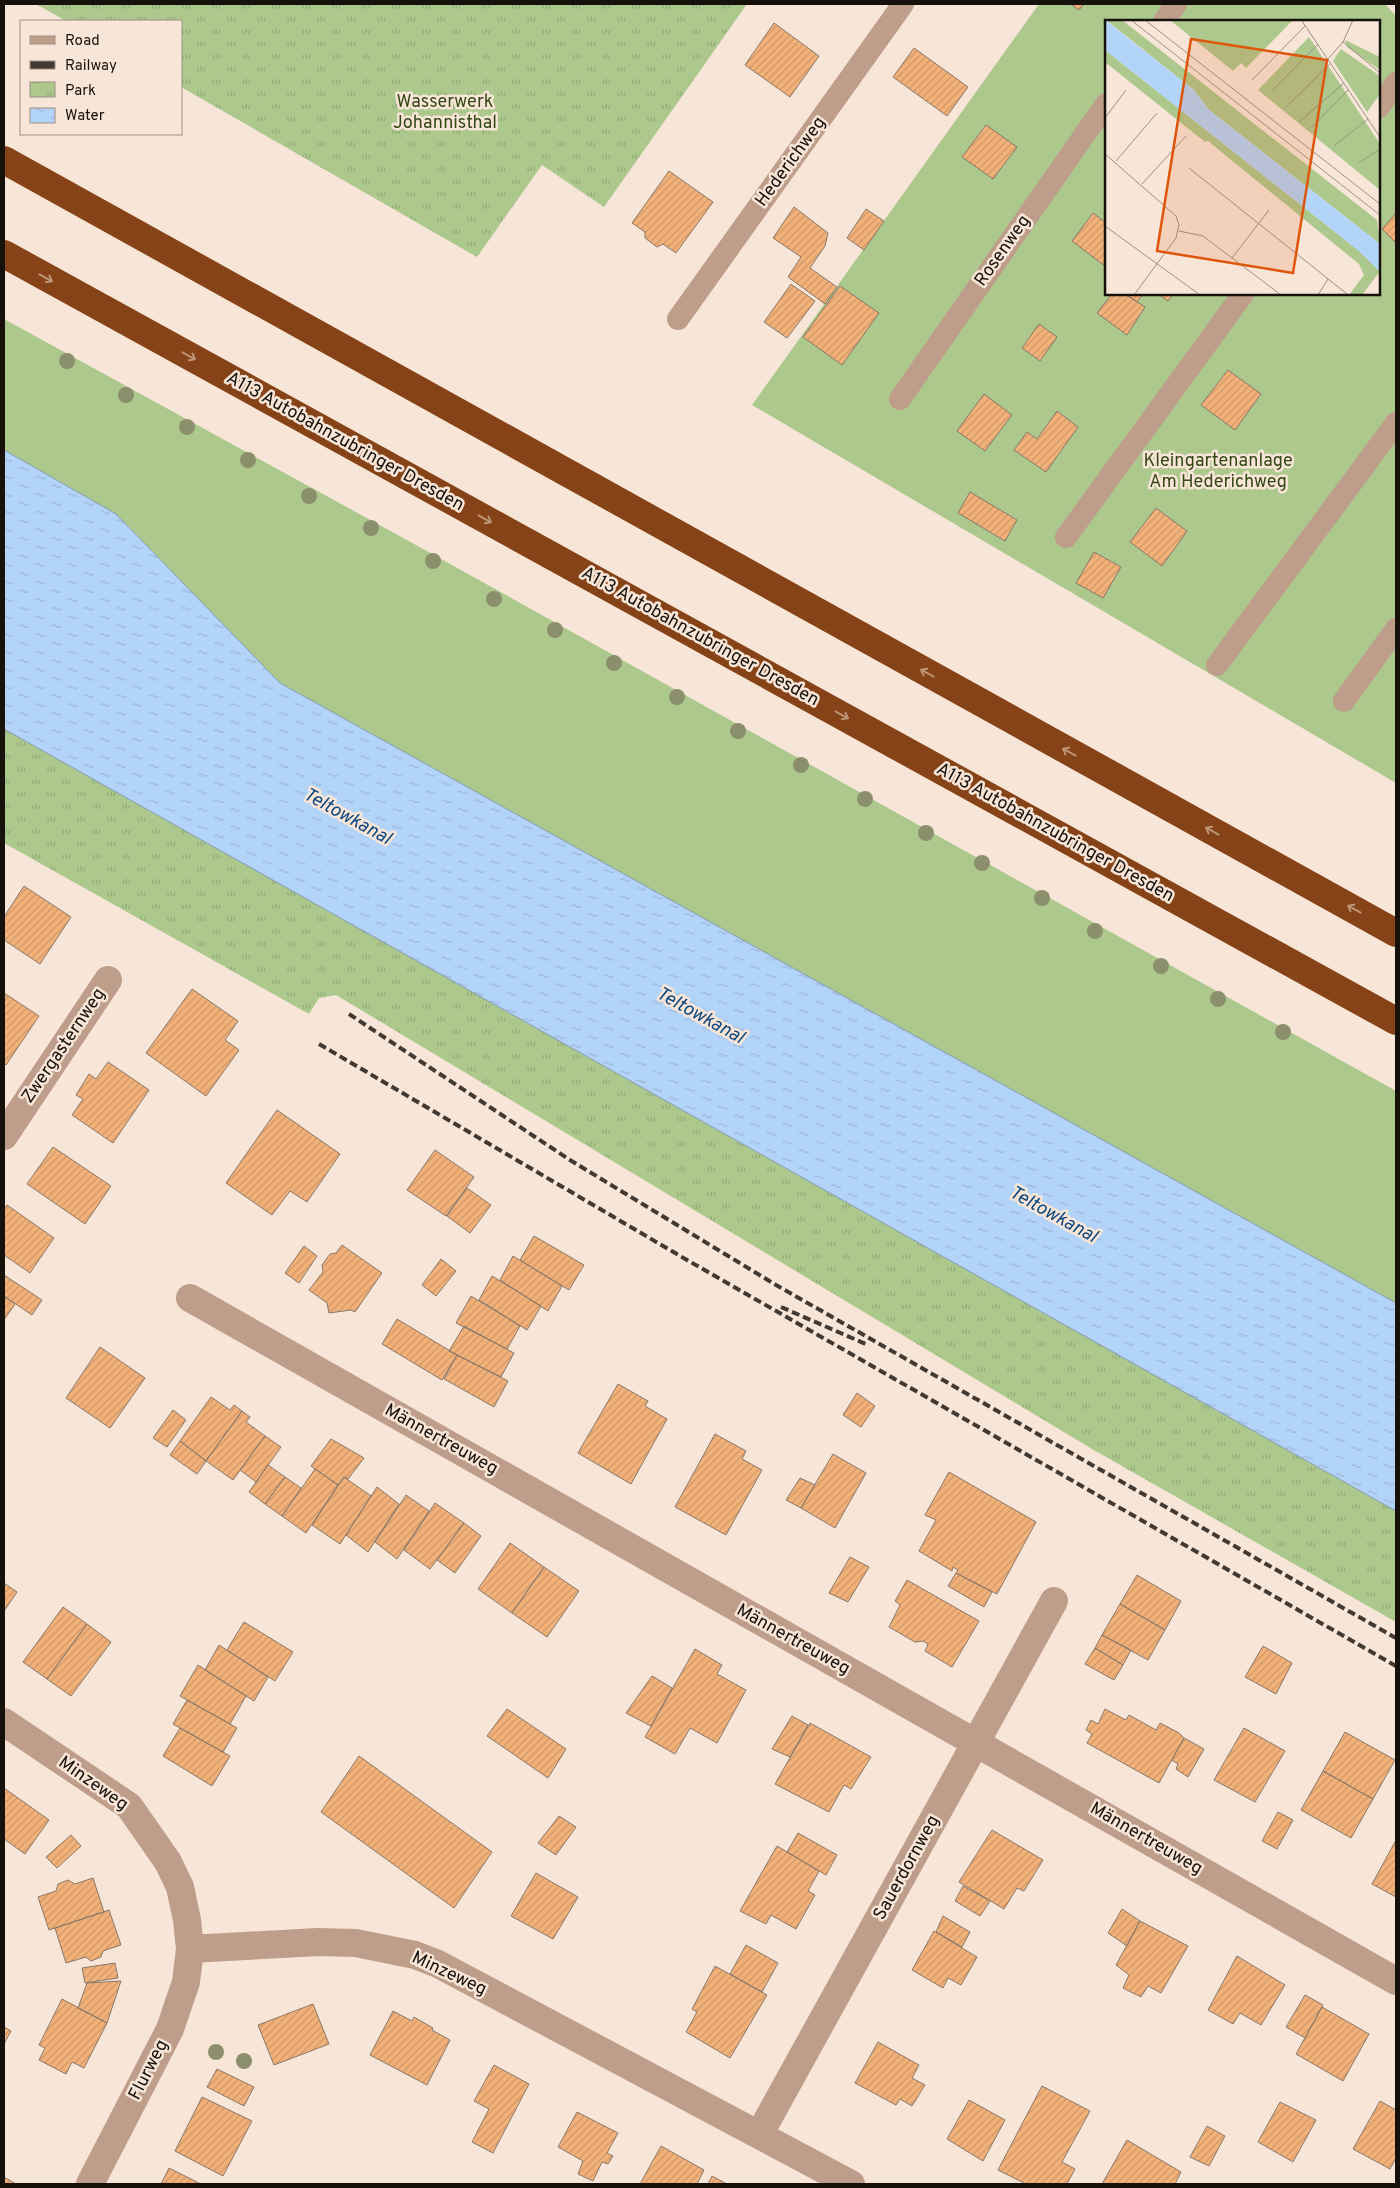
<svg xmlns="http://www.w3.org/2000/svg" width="1400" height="2188" font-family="Overpass,sans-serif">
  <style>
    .green { fill: #acc88d; fill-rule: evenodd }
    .park { fill: url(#park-tufts) }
    .water { fill: url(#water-ripples); stroke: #849ab2 }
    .building { fill: url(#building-hatch); stroke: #88786b }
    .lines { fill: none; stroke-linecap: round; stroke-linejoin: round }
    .lane { stroke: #be9d8a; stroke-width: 22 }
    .street { stroke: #be9d8a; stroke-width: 28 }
    .highway { stroke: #854317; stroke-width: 28 }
    .rail { stroke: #413932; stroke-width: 4; stroke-dasharray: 8 4; stroke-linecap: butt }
    .tree { fill: #8b8f6c }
    .oneway { stroke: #be9477 }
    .labels { text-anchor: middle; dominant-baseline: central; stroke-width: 5; stroke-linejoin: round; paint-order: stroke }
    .park-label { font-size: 18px; fill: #334814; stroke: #f7e5d7 }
    .street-label { font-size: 18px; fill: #17110c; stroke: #f7e5d7 }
    .water-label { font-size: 19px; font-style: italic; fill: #0e497f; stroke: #f7e5d7 }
    .inset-road { fill: none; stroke: #9d9086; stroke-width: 1 }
    .view { fill: #de550c; fill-opacity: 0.15; stroke: #de550c; stroke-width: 2.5 }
    .inset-edge { fill: none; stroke: #17110c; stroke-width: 2.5 }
  </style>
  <defs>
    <pattern id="park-tufts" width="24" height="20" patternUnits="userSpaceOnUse" patternTransform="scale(1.25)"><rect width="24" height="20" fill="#acc88d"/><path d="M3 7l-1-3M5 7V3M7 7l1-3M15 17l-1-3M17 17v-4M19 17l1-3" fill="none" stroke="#93ab78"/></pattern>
    <pattern id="water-ripples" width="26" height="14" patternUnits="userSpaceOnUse" patternTransform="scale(1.25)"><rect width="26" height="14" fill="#b3d4f9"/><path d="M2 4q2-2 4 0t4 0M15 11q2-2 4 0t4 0" fill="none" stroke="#99b5d4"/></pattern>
    <pattern id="building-hatch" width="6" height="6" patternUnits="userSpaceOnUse" patternTransform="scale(1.25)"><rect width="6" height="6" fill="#f2b179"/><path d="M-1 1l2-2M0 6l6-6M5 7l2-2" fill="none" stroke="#cf9767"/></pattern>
  </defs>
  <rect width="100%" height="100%" fill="#f7e5d7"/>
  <path class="green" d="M 1039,4 L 1385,4 L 1396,16 L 1396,783 L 752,405 ZM 1106,21 L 1379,21 L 1379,294 L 1106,294 Z
    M 4,319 L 425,550 L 1396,1091 L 1396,1303 L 280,683 L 116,514 L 4,450 Z"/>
  <path class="park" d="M 36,4 L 747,4 L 604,207 L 542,165 L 477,257 L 181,87 L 181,21 L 66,21 Z
    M 4,729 L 1396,1511 L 1396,1622 L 1092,1449 L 336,995 L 319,998 L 309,1014 L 4,843 Z"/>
  <path class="water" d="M 4,450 L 116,514 L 280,683 L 1396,1303 L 1396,1511 L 4,729 Z"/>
  <path class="building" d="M 1070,4 L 1084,4 L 1079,10 Z
    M 774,23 L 819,56 L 790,97 L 745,65 Z
    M 914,48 L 968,87 L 947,116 L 893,77 Z
    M 986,125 L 1017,147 L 993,179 L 962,157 Z
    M 669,171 L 713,202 L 676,253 L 663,244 L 657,247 L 645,238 L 645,232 L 632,223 Z
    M 794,207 L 828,233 L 825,246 L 810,268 L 837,287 L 825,304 L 788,277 L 801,257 L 773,238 Z
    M 866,209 L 884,221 L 864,250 L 847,238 Z
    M 1093,213 L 1106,223 L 1106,267 L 1072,241 Z
    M 1396,213 L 1396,241 L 1395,242 L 1382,229 Z
    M 791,284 L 815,301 L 787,338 L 764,322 Z
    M 840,286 L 879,313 L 842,365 L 803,337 Z
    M 1112,294 L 1125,294 L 1145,307 L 1127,335 L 1097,313 Z
    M 1125,294 L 1143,294 L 1137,302 Z
    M 1158,294 L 1173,294 L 1168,301 Z
    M 1039,324 L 1057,337 L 1040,361 L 1022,348 Z
    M 1228,370 L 1261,394 L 1235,430 L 1201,405 Z
    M 984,394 L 1012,415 L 985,451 L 957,431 Z
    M 1057,411 L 1078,427 L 1046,472 L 1014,450 L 1027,432 L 1037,439 Z
    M 970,492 L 1017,520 L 1005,541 L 958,513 Z
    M 1156,508 L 1187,531 L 1162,566 L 1130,542 Z
    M 1094,552 L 1121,567 L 1103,598 L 1076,583 Z
    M 24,886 L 71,917 L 40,964 L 4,940 L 4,917 Z
    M 192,989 L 238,1021 L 225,1040 L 239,1050 L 206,1096 L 146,1053 Z
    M 4,993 L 39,1016 L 6,1065 L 4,1063 Z
    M 108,1062 L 149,1090 L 113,1143 L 72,1115 L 83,1099 L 76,1095 L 89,1074 L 96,1079 Z
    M 277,1110 L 340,1154 L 307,1202 L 290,1191 L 272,1215 L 226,1183 Z
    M 53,1147 L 111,1186 L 85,1224 L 27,1184 Z
    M 435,1150 L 474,1177 L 446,1216 L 407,1190 Z
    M 467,1188 L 491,1205 L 470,1233 L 447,1216 Z
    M 7,1205 L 54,1238 L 30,1273 L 4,1255 L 4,1209 Z
    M 534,1236 L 584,1265 L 569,1290 L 520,1260 Z
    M 342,1245 L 382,1273 L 355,1312 L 351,1310 L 329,1313 L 327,1303 L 309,1290 L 323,1272 L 322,1265 L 330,1254 L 336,1253 Z
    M 304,1246 L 317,1256 L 299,1283 L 285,1273 Z
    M 513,1256 L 562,1286 L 548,1311 L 500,1280 Z
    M 441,1259 L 456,1271 L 436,1296 L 422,1285 Z
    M 4,1275 L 42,1300 L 32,1315 L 4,1296 Z
    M 492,1276 L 541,1306 L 527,1330 L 479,1300 Z
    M 4,1296 L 15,1304 L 4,1320 Z
    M 471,1296 L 520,1326 L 507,1349 L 456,1323 Z
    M 397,1319 L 457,1355 L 442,1380 L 382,1344 Z
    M 464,1326 L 514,1353 L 501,1377 L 449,1351 Z
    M 100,1347 L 145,1378 L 110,1428 L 66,1398 Z
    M 457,1355 L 508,1381 L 494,1407 L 444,1379 Z
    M 618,1384 L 648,1401 L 645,1406 L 667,1419 L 631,1484 L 578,1453 Z
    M 857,1393 L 875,1406 L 861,1427 L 843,1415 Z
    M 211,1397 L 230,1410 L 234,1405 L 242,1411 L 206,1461 L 180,1441 Z
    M 173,1410 L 186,1420 L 167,1447 L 153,1438 Z
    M 242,1411 L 250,1417 L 246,1422 L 265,1436 L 233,1480 L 206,1461 Z
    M 715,1434 L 746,1451 L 742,1459 L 762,1470 L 726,1535 L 675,1507 Z
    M 265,1436 L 281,1447 L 256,1482 L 240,1470 Z
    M 331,1439 L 364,1458 L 348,1479 L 344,1477 L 338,1485 L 311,1466 Z
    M 180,1441 L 206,1461 L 197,1474 L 170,1455 Z
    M 833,1454 L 866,1473 L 835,1528 L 801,1508 Z
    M 268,1465 L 285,1477 L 265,1504 L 249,1492 Z
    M 315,1469 L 338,1485 L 306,1533 L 282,1516 Z
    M 949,1472 L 1036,1522 L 997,1594 L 956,1573 L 958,1570 L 953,1567 L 952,1571 L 919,1551 L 936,1520 L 925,1515 Z
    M 285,1477 L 301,1488 L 282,1516 L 265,1504 Z
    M 344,1477 L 371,1496 L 340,1544 L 312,1525 Z
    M 800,1478 L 815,1485 L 801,1508 L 786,1500 Z
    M 377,1487 L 399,1504 L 368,1552 L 346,1535 Z
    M 406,1495 L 429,1511 L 397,1559 L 375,1542 Z
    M 435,1503 L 464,1523 L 430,1569 L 404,1550 Z
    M 464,1523 L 481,1536 L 455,1573 L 437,1560 Z
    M 510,1543 L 544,1567 L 512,1613 L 478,1589 Z
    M 850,1557 L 869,1567 L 848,1602 L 829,1593 Z
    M 544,1567 L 579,1591 L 547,1637 L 512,1613 Z
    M 956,1573 L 992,1592 L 984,1607 L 948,1586 Z
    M 1137,1575 L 1181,1601 L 1165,1630 L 1120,1604 Z
    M 907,1580 L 979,1621 L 952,1667 L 925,1651 L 928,1644 L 923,1641 L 915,1642 L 889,1627 L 900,1605 L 895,1601 Z
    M 4,1583 L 17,1592 L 4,1611 Z
    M 1120,1604 L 1165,1630 L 1148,1660 L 1102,1635 Z
    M 63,1607 L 87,1624 L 47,1679 L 23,1662 Z
    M 244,1622 L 293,1652 L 275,1681 L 227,1650 Z
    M 87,1624 L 111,1642 L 71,1696 L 47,1679 Z
    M 1102,1635 L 1131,1650 L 1123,1665 L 1095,1648 Z
    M 219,1645 L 268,1677 L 254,1701 L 205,1670 Z
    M 1263,1646 L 1292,1663 L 1276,1694 L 1245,1677 Z
    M 1095,1648 L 1123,1665 L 1114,1680 L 1085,1664 Z
    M 695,1649 L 722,1665 L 717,1674 L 746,1690 L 717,1743 L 690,1728 L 675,1754 L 645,1737 Z
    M 198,1665 L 246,1696 L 230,1724 L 180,1696 Z
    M 652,1676 L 672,1688 L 651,1726 L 626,1713 Z
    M 187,1700 L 237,1728 L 223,1752 L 173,1724 Z
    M 507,1709 L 566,1749 L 548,1778 L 487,1736 Z
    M 1105,1709 L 1126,1720 L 1129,1715 L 1156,1730 L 1160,1723 L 1179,1733 L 1184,1738 L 1159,1783 L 1087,1743 L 1092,1734 L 1086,1730 L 1091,1720 L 1098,1724 Z
    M 792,1716 L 808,1725 L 790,1757 L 772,1749 Z
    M 810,1723 L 871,1757 L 851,1789 L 844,1785 L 829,1812 L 775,1784 Z
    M 180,1728 L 230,1756 L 212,1786 L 163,1756 Z
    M 1244,1728 L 1285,1751 L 1255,1802 L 1214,1780 Z
    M 1345,1732 L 1395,1760 L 1373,1799 L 1323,1771 Z
    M 1184,1738 L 1204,1749 L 1188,1777 L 1176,1769 L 1178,1764 L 1172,1760 Z
    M 359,1756 L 492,1852 L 454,1908 L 321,1812 Z
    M 1323,1771 L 1373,1799 L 1351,1838 L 1301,1810 Z
    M 4,1788 L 49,1820 L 25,1854 L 4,1839 Z
    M 1278,1812 L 1293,1820 L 1277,1849 L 1262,1841 Z
    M 559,1816 L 576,1827 L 556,1855 L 538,1843 Z
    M 992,1830 L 1043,1860 L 1024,1891 L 1017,1888 L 1004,1909 L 959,1882 Z
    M 798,1833 L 837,1855 L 826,1875 L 787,1852 Z
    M 71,1835 L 81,1846 L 57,1868 L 46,1857 Z
    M 1396,1840 L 1396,1897 L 1372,1884 Z
    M 777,1846 L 819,1871 L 808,1891 L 815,1895 L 796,1929 L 771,1915 L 766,1924 L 740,1911 Z
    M 536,1873 L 578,1897 L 553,1939 L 511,1916 Z
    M 93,1878 L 104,1912 L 49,1930 L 38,1897 L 56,1891 L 58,1884 L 68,1880 L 75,1884 Z
    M 963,1886 L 990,1901 L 980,1916 L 955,1901 Z
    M 1122,1909 L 1140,1921 L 1127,1946 L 1108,1933 Z
    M 109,1910 L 121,1945 L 103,1951 L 101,1957 L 91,1961 L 86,1957 L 66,1963 L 55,1928 Z
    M 943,1916 L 970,1932 L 962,1947 L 936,1932 Z
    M 1140,1921 L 1188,1946 L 1161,1993 L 1148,1986 L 1141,1997 L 1123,1988 L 1129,1975 L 1116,1965 Z
    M 934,1931 L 977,1957 L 961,1985 L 948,1978 L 943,1988 L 912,1970 Z
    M 746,1945 L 778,1963 L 762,1992 L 730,1974 Z
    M 1237,1956 L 1285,1985 L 1261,2025 L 1240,2013 L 1233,2024 L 1208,2010 Z
    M 115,1963 L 118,1978 L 85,1983 L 82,1968 Z
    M 715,1966 L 767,1995 L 730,2058 L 686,2032 L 697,2012 L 692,2009 Z
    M 121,1981 L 107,2023 L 78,2008 L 87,1983 Z
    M 1305,1995 L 1323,2005 L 1305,2038 L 1286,2027 Z
    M 62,1999 L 107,2023 L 84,2068 L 72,2062 L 66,2074 L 39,2060 L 45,2048 L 39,2045 Z
    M 313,2004 L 329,2044 L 274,2065 L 258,2025 Z
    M 1322,2007 L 1369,2034 L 1343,2081 L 1296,2054 Z
    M 393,2011 L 412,2021 L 414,2017 L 433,2028 L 432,2030 L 450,2040 L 427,2085 L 370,2055 Z
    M 4,2027 L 11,2031 L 4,2044 Z
    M 878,2042 L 919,2065 L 912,2078 L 925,2085 L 912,2106 L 900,2099 L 896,2105 L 855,2083 Z
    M 494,2065 L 529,2084 L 493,2153 L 472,2142 L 489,2109 L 474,2101 Z
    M 217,2069 L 254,2087 L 244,2106 L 207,2087 Z
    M 1042,2086 L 1090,2111 L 1062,2162 L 1075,2169 L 1067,2184 L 1026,2184 L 998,2170 Z
    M 202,2097 L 252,2121 L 223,2176 L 175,2151 Z
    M 969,2100 L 1005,2120 L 983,2161 L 947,2139 Z
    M 1380,2101 L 1396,2110 L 1396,2158 L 1390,2169 L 1353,2149 Z
    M 1280,2102 L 1316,2120 L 1293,2162 L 1258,2142 Z
    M 577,2112 L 618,2133 L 607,2153 L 613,2156 L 608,2164 L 602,2162 L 593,2181 L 578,2174 L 583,2161 L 558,2147 Z
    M 1207,2126 L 1225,2136 L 1209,2166 L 1190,2157 Z
    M 1127,2140 L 1181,2172 L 1175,2184 L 1102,2184 Z
    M 661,2146 L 704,2170 L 697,2184 L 640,2184 Z
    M 169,2168 L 201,2184 L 161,2184 Z
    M 712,2176 L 727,2184 L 708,2184 Z
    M 4,2177 L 16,2184 L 4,2184 Z"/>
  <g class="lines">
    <path class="lane" d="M 1164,21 L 1176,4
      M 1379,107 L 1396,83
      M 678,319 L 903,4
      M 900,399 L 1106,104
      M 1066,537 L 1243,294
      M 1217,665 L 1396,423
      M 1344,701 L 1396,629"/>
    <path class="street" d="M 4,1136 L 108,980
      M 190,1298 L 1396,1981
      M 4,1722 L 129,1806 L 168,1862 L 180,1887 L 187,1920 L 190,1949 L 186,1982 L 170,2029 L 90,2184
      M 190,1949 L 318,1942 L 356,1943 L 415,1955 L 438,1964 L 851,2184
      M 759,2135 L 1054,1601"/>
    <path class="highway" d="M 4,160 L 1396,933
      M 4,254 L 1396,1021"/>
    <path class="rail" d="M 349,1014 L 570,1160 L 776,1285 L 1396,1638
      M 319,1044 L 687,1260 L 1396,1666
      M 781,1307 L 868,1345"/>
  </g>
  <g class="tree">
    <circle cx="67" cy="361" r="8"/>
    <circle cx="126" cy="395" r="8"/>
    <circle cx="187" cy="427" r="8"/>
    <circle cx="248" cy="460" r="8"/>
    <circle cx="309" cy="496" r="8"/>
    <circle cx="371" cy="528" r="8"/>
    <circle cx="433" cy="561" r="8"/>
    <circle cx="494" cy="599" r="8"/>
    <circle cx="555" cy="630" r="8"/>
    <circle cx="614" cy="663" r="8"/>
    <circle cx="677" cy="697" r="8"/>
    <circle cx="738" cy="731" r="8"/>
    <circle cx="801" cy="765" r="8"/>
    <circle cx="865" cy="799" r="8"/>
    <circle cx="926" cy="833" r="8"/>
    <circle cx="982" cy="863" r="8"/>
    <circle cx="1042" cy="898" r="8"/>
    <circle cx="1095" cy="931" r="8"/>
    <circle cx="1161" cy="966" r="8"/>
    <circle cx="1218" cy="999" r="8"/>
    <circle cx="1283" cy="1032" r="8"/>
    <circle cx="216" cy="2052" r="8"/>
    <circle cx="244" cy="2061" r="8"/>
  </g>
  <defs><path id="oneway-shaft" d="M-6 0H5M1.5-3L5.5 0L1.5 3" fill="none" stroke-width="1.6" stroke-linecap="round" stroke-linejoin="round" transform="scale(1.25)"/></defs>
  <g class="oneway">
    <use href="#oneway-shaft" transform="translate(46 278) rotate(29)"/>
    <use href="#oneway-shaft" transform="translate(189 356) rotate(29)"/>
    <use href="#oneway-shaft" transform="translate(485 519) rotate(29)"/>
    <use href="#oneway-shaft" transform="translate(927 673) rotate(-151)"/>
    <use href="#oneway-shaft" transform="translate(842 715) rotate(29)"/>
    <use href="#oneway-shaft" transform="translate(1069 752) rotate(-151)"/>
    <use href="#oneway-shaft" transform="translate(1212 831) rotate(-151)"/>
    <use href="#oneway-shaft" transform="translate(1354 909) rotate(-151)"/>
  </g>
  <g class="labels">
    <g class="park-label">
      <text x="445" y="102">Wasserwerk<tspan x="445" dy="21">Johannisthal</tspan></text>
      <text x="1218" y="461">Kleingartenanlage<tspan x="1218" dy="21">Am Hederichweg</tspan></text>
    </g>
    <g class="street-label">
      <text transform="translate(791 162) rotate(-54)">Hederichweg</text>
      <text transform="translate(1003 251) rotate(-55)">Rosenweg</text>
      <text transform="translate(345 442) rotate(29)">A113 Autobahnzubringer Dresden</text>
      <text transform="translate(700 637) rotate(29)">A113 Autobahnzubringer Dresden</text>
      <text transform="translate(1055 833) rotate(29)">A113 Autobahnzubringer Dresden</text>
      <text transform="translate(64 1046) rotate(-56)">Zwergasternweg</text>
      <text transform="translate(441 1440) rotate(29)">Männertreuweg</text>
      <text transform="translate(793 1640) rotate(29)">Männertreuweg</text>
      <text transform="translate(93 1784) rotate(35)">Minzeweg</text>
      <text transform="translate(1146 1839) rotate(30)">Männertreuweg</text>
      <text transform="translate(907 1868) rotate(-61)">Sauerdornweg</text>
      <text transform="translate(449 1974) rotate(25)">Minzeweg</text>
      <text transform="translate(149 2070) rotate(-63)">Flurweg</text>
    </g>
    <g class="water-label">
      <text transform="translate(347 817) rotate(29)">Teltowkanal</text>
      <text transform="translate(700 1016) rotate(29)">Teltowkanal</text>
      <text transform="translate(1053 1215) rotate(29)">Teltowkanal</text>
    </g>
  </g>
  <g transform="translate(1105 20)">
    <rect width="275" height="275" fill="#f7e5d7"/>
    <path d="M 1,0 L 17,0 L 272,200 L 275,224 L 103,89 L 89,70 ZM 204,17 L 275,124 L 275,170 L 153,70 ZM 240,20 L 275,37 L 275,50 L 242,27 ZM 236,29 L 275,56 L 275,74 L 262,92 L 228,41 Z" fill="#acc88d"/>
    <path d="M 65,0 L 188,0 L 141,48 L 136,43 L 128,51 ZM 0,30 L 254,231 L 275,251 L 257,275 L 244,275 L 259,255 L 254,244 L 103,121 L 100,122 L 0,42 Z" fill="#acc88d"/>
    <path d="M 0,0 L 89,70 L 103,89 L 275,224 L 275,252 L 254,231 L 0,30 Z" fill="#b3d4f9"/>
    <path class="inset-road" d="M 26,0 L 275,195M 40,0 L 275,184M 197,1 L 275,117M 238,22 L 275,53M 223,39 L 238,22 L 248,0M 147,60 L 200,6M 167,71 L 213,24M 181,87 L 226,43M 0,98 L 21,70M 194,102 L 239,63M 206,108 L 243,70M 229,126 L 263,99M 0,134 L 71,196 L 74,205 L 71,218 L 29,275M 11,141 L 52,93M 254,143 L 275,129M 84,148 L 242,274M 37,164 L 81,116M 0,206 L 95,275M 74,211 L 98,216 L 176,275M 127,238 L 164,190M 213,275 L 223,259"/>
    <path class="view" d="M 86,19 L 222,40 L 188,253 L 52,231 Z"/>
    <rect width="275" height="275" class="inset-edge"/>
  </g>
  <rect width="1400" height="2188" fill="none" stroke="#17110c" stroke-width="10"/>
  <rect x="20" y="20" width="162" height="115" fill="#f7e5d7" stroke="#9d9086"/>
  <rect x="30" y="36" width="25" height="8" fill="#be9d8a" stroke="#9d9086"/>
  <text x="65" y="45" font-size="15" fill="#17110c">Road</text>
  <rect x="30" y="61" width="25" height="8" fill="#413932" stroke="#9d9086"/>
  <text x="65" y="70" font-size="15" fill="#17110c">Railway</text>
  <rect x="30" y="82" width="25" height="15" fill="url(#park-tufts)" stroke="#9d9086"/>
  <text x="65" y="95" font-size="15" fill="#17110c">Park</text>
  <rect x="30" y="108" width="25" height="15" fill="url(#water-ripples)" stroke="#9d9086"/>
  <text x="65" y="120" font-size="15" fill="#17110c">Water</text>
</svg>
